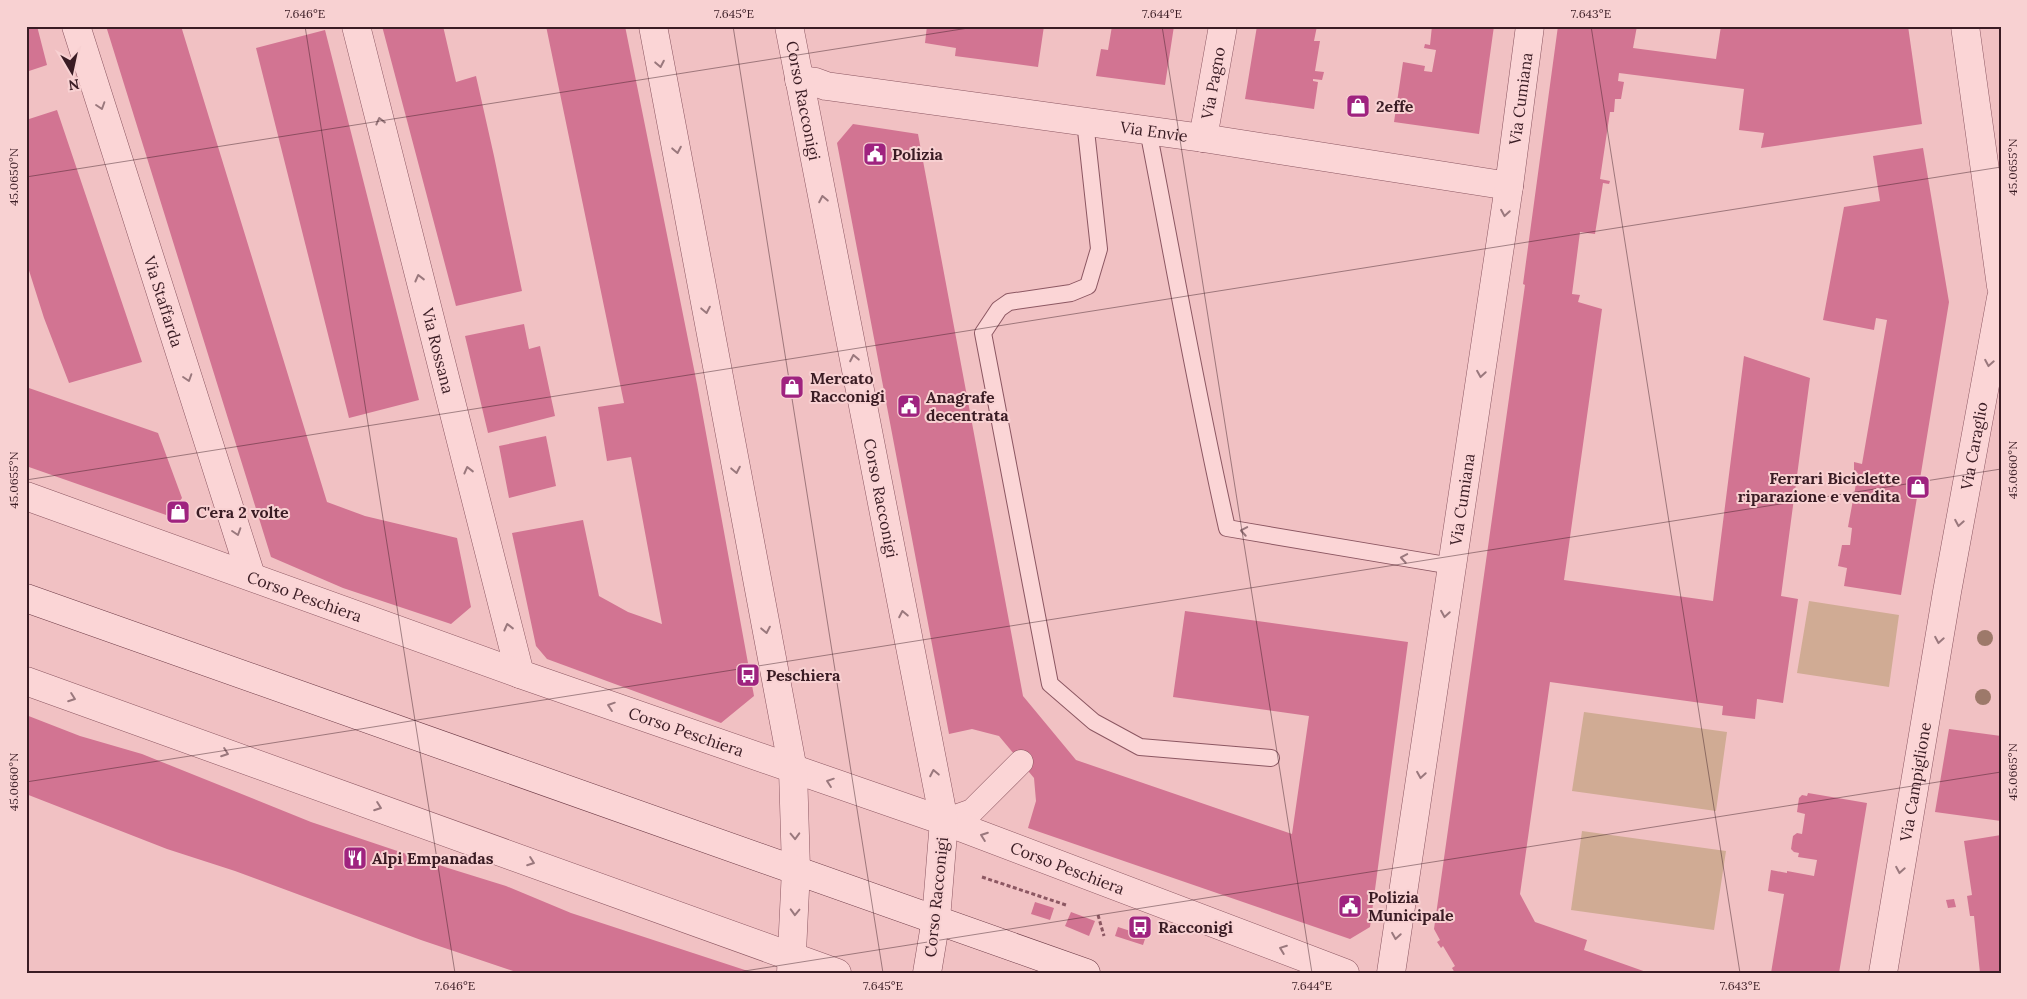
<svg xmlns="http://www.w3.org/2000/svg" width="2027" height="999" font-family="Lora,serif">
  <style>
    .green { fill: #d0ab94 }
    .building { fill: #d27492 }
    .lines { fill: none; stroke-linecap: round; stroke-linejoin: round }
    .service-casing { stroke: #8c5762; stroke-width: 18 }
    .pedestrian-casing { stroke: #8c5762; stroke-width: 25 }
    .minor-casing { stroke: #8c5762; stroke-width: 29 }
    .tertiary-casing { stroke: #8c5762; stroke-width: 29 }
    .secondary-casing { stroke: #6d3a46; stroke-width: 29 }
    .path { stroke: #8c5762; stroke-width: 3; stroke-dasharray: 4 2.5; stroke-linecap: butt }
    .service { stroke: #fbd5d6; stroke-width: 16 }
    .pedestrian { stroke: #fbd5d6; stroke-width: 24 }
    .minor { stroke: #fbd5d6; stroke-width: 28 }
    .tertiary { stroke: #fbd5d6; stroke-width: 28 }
    .secondary { stroke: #fbd5d6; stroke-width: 28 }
    .tree { fill: #9d796a }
    .oneway { stroke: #9a787d }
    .ticks { fill: none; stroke: #3a1c24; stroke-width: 1; stroke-opacity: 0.45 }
    .labels { text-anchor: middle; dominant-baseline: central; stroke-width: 4; stroke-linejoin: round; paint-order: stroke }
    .street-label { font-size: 16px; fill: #3a1c24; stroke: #f8d1d2 }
    .poi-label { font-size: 16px; font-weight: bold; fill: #3a1c24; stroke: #f8d1d2; text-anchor: start }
    .neatline { fill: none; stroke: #3a1c24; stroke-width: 2 }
    .ticks-label { font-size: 12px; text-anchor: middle; fill: #3a1c24 }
  </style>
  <rect width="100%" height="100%" fill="#f1c1c3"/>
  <path class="green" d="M 1809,601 L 1899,615 L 1889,687 L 1797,673 Z
    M 1584,712 L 1727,732 L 1716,811 L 1572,791 Z
    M 1582,831 L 1726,851 L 1714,930 L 1571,910 Z"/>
  <path class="building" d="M 26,26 L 37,26 L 47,65 L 26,72 Z
    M 106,26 L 181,26 L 327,502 L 365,516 L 457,538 L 471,607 L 451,624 L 343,588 L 271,557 Z
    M 382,26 L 443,26 L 456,82 L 476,76 L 494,156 L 522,291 L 456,306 Z
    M 546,26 L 625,26 L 697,384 L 754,696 L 721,723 L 547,659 L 536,646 L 512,533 L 583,520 L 599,596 L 628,612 L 662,624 L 631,457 L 607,461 L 598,407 L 624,403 Z
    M 927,26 L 1044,26 L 1038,67 L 955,56 L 956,48 L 925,43 Z
    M 1112,26 L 1174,26 L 1165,85 L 1096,76 L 1101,49 L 1108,50 Z
    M 1257,26 L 1317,26 L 1314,41 L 1320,41 L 1315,71 L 1324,72 L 1322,80 L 1313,79 L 1313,81 L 1318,82 L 1314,109 L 1245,99 Z
    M 1432,26 L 1494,26 L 1479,134 L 1394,122 L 1403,62 L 1425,66 L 1424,71 L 1432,72 L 1436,50 L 1424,48 L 1425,44 L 1430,45 Z
    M 1558,26 L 1637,26 L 1633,48 L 1716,59 L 1721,26 L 1908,26 L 1922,124 L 1761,148 L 1764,133 L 1739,130 L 1744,89 L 1619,73 L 1618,81 L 1624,82 L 1621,99 L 1615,99 L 1614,112 L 1610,112 L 1600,179 L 1610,181 L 1609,184 L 1603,183 L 1595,234 L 1580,232 L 1572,294 L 1580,295 L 1578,302 L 1602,309 L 1564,580 L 1713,601 L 1744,356 L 1810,378 L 1781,596 L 1798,599 L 1783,703 L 1757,699 L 1755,719 L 1722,715 L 1723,706 L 1550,682 L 1520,894 L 1535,922 L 1587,940 L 1584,950 L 1649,973 L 1455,973 L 1452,968 L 1455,966 L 1443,946 L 1441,948 L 1437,942 L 1440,940 L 1434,929 L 1525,285 L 1523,284 Z
    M 325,30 L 419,400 L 349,418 L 256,48 Z
    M 57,110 L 142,362 L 69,383 L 44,318 L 26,261 L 26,120 Z
    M 853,124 L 918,134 L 1023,696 L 1076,760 L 1292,834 L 1309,716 L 1173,697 L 1185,611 L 1408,642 L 1370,927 L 1350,939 L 1028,828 L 1036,801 L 1034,778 L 999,736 L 972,729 L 949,734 L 837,143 Z
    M 1923,148 L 1949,302 L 1901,595 L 1844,586 L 1847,568 L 1838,566 L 1842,545 L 1850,545 L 1852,528 L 1848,527 L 1858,473 L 1854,472 L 1854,462 L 1862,464 L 1887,320 L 1876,318 L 1874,330 L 1823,320 L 1844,207 L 1880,201 L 1873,156 Z
    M 524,324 L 529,349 L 540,346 L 555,416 L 488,433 L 465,336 Z
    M 26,387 L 158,433 L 182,498 L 169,516 L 26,466 Z
    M 546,436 L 556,486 L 509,498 L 499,446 Z
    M 26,715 L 80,736 L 142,754 L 311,822 L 448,868 L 506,886 L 571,913 L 754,973 L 519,973 L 421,940 L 235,871 L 167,849 L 26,794 Z
    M 1949,729 L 2001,736 L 2001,821 L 1935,812 Z
    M 1808,793 L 1867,803 L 1839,973 L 1771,973 L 1784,894 L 1768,891 L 1771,870 L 1787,873 L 1787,871 L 1814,876 L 1817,860 L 1798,857 L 1799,853 L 1794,852 L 1791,849 L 1793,836 L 1797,833 L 1802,834 L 1805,814 L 1797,812 L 1799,798 L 1802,795 L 1807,796 Z
    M 2001,835 L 2001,973 L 1980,973 L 1974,916 L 1970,916 L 1967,896 L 1972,895 L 1964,841 Z
    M 26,873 L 29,873 L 28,895 L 26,895 Z
    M 1954,899 L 1956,907 L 1948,908 L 1946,900 Z
    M 1035,902 L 1054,908 L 1050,920 L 1031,914 Z
    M 1071,912 L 1095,921 L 1089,936 L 1065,926 Z
    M 1118,927 L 1146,936 L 1143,945 L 1115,936 Z"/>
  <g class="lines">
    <g class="service-casing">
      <path id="service" d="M 1085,121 L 1099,249 L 1088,286 L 1071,293 L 1009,302 L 999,309 L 983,333 L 1050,684 L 1094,722 L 1140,747 L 1271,758
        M 1148,130 C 1174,263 1197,396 1227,528 L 1452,566"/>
    </g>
    <g class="pedestrian-casing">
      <path id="pedestrian" d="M 944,821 L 972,811 L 1021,762"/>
    </g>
    <g class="minor-casing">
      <g id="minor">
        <path id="s1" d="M 76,26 L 251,576"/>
        <path id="s2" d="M 356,26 L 520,674"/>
        <path d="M 1965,26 L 2001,286"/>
        <path id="s3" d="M 799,80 L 815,82 L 826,86 L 1203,138 L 1509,186"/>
        <path id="s4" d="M 1203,138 L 1223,26"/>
        <path id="s5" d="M 26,496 L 520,674 L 944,821 L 1345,973"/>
        <path d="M 26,681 L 837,973"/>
        <path id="s6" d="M 1391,973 L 1509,186 L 1530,26"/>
        <path id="s7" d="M 1883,973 L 1947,592 L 2001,298"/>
      </g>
    </g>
    <g class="tertiary-casing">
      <g id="tertiary">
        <path d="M 653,26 L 793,770 L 796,869 L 791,973"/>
        <path id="s8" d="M 789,26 L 944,821 L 936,919 L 927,973"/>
      </g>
    </g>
    <g class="secondary-casing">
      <path id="secondary" d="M 26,598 L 1086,973"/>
    </g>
    <path class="path" d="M 982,877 L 1066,905
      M 1098,915 L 1104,936"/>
    <use href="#service" class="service"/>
    <use href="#pedestrian" class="pedestrian"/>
    <use href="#minor" class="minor"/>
    <use href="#tertiary" class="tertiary"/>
    <use href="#secondary" class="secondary"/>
  </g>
  <g class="tree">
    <circle cx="1985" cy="638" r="8"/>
    <circle cx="1983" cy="697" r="8"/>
  </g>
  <defs><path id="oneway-chevron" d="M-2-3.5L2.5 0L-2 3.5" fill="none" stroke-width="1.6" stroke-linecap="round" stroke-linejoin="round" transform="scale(1.25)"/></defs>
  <g class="oneway">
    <use href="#oneway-chevron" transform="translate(660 64) rotate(79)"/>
    <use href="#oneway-chevron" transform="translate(101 106) rotate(72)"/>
    <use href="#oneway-chevron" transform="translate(380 121) rotate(-104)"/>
    <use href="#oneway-chevron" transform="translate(677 150) rotate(79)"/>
    <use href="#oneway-chevron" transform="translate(823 199) rotate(-101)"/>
    <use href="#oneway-chevron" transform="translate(1505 213) rotate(99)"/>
    <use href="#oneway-chevron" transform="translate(419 278) rotate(-104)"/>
    <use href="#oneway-chevron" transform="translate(706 310) rotate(79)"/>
    <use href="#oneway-chevron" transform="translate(854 358) rotate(-101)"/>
    <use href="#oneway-chevron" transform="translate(1989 363) rotate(100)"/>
    <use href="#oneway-chevron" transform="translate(1481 374) rotate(99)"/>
    <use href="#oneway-chevron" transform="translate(188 378) rotate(72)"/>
    <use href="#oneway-chevron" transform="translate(468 470) rotate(-104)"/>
    <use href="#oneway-chevron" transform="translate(736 470) rotate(79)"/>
    <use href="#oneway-chevron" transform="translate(1959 523) rotate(100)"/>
    <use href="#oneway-chevron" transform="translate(1244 531) rotate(-170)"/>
    <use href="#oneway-chevron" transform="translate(237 532) rotate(72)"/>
    <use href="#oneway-chevron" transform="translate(1404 558) rotate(-170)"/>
    <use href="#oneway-chevron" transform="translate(903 614) rotate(-101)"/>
    <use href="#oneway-chevron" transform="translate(1445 614) rotate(99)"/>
    <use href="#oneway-chevron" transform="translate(508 627) rotate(-104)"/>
    <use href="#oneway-chevron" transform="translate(766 630) rotate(79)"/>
    <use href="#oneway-chevron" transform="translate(1939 640) rotate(100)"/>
    <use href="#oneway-chevron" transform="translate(72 698) rotate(20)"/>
    <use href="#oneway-chevron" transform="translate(611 706) rotate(-161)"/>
    <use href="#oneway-chevron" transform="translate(225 753) rotate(20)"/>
    <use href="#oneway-chevron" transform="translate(934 773) rotate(-101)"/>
    <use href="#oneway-chevron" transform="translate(1421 775) rotate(99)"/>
    <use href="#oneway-chevron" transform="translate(830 782) rotate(-161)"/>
    <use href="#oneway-chevron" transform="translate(378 807) rotate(20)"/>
    <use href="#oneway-chevron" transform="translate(795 836) rotate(88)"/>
    <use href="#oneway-chevron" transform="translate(984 836) rotate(-160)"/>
    <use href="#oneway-chevron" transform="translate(531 862) rotate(20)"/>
    <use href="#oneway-chevron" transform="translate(1900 870) rotate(100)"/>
    <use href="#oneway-chevron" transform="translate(795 912) rotate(92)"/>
    <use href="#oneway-chevron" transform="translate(1396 936) rotate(99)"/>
    <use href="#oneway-chevron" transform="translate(1283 949) rotate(-159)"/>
  </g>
  <path class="ticks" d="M 305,26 L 455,973M 733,26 L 883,973M 1162,26 L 1312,973M 1591,26 L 1740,973M 26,177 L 981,26M 26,480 L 2001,167M 26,782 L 2001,469M 732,973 L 2001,772"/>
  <defs>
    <g id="shop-square" transform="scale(1.25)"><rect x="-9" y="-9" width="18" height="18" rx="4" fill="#9f237f" stroke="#f8d1d2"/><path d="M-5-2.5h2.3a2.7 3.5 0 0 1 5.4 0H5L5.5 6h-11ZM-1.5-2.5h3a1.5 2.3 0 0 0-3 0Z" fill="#fff"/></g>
    <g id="civic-square" transform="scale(1.25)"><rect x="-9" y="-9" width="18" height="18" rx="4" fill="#9f237f" stroke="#f8d1d2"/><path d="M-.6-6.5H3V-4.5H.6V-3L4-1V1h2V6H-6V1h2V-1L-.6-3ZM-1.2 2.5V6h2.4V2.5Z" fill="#fff"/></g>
    <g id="bus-square" transform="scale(1.25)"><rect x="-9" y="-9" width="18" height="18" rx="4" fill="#9f237f" stroke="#f8d1d2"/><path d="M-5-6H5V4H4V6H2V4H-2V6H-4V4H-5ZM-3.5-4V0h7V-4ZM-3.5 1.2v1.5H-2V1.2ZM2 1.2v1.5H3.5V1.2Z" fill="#fff"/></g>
    <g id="restaurant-square" transform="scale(1.25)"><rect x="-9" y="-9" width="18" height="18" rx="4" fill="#9f237f" stroke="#f8d1d2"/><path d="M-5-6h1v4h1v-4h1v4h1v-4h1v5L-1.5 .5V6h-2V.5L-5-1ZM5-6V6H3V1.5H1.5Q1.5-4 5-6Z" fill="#fff"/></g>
  </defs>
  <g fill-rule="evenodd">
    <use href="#shop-square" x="1358" y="106"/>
    <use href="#civic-square" x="875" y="154"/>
    <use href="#shop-square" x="792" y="387"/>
    <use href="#civic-square" x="909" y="406"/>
    <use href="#shop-square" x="1918" y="487"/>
    <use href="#shop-square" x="178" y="512"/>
    <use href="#bus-square" x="748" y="675"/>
    <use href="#restaurant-square" x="355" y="858"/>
    <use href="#civic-square" x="1350" y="906"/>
    <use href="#bus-square" x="1140" y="927"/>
  </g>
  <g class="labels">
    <g class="street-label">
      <text stroke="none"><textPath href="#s4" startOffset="56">Via Pagno</textPath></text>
      <text stroke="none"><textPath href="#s6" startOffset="884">Via Cumiana</textPath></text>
      <text stroke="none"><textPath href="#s8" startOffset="76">Corso Racconigi</textPath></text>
      <text stroke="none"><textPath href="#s3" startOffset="359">Via Envie</textPath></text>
      <text stroke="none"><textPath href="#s1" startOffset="289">Via Staffarda</textPath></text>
      <text stroke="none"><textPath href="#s2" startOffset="335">Via Rossana</textPath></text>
      <text stroke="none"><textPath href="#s7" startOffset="535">Via Caraglio</textPath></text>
      <text stroke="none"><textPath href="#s8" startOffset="481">Corso Racconigi</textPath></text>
      <text stroke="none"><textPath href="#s6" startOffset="479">Via Cumiana</textPath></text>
      <text stroke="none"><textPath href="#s5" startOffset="296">Corso Peschiera</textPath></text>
      <text stroke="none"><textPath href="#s5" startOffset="701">Corso Peschiera</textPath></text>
      <text stroke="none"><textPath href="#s7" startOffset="194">Via Campiglione</textPath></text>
      <text stroke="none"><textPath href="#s5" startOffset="1106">Corso Peschiera</textPath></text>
      <text transform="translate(936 897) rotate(-84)">Corso Racconigi</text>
    </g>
    <g class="poi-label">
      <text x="1376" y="106">2effe</text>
      <text x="892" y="154">Polizia</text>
      <text x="810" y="378">Mercato<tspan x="810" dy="18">Racconigi</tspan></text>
      <text x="926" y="397">Anagrafe<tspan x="926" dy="18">decentrata</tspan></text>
      <text x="1900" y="478" text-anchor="end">Ferrari Biciclette<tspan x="1900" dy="18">riparazione e vendita</tspan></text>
      <text x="196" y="512">C'era 2 volte</text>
      <text x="766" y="675">Peschiera</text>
      <text x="372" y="858">Alpi Empanadas</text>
      <text x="1368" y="897">Polizia<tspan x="1368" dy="18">Municipale</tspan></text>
      <text x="1158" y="927">Racconigi</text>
    </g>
  </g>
  <rect width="2027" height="999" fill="none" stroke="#f8d1d2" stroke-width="55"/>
  <g transform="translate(72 72) rotate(171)" stroke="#f8d1d2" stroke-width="4" paint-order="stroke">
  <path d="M0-4L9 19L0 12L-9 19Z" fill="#3a1c24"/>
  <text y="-8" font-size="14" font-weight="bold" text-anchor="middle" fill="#3a1c24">N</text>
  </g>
  <rect x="28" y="28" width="1972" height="944" class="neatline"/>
  <g class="ticks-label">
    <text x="305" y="18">7.646°E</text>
    <text x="734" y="18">7.645°E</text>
    <text x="1162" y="18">7.644°E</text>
    <text x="1591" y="18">7.643°E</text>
    <text transform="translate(2013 167) rotate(-90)" y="4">45.0655°N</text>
    <text transform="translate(14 177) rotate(-90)" y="4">45.0650°N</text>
    <text transform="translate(2013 470) rotate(-90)" y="4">45.0660°N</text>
    <text transform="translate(14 480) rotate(-90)" y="4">45.0655°N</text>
    <text transform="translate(2013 772) rotate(-90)" y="4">45.0665°N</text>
    <text transform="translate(14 782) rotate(-90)" y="4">45.0660°N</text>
    <text x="455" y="990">7.646°E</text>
    <text x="883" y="990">7.645°E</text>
    <text x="1312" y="990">7.644°E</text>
    <text x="1740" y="990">7.643°E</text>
  </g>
</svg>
